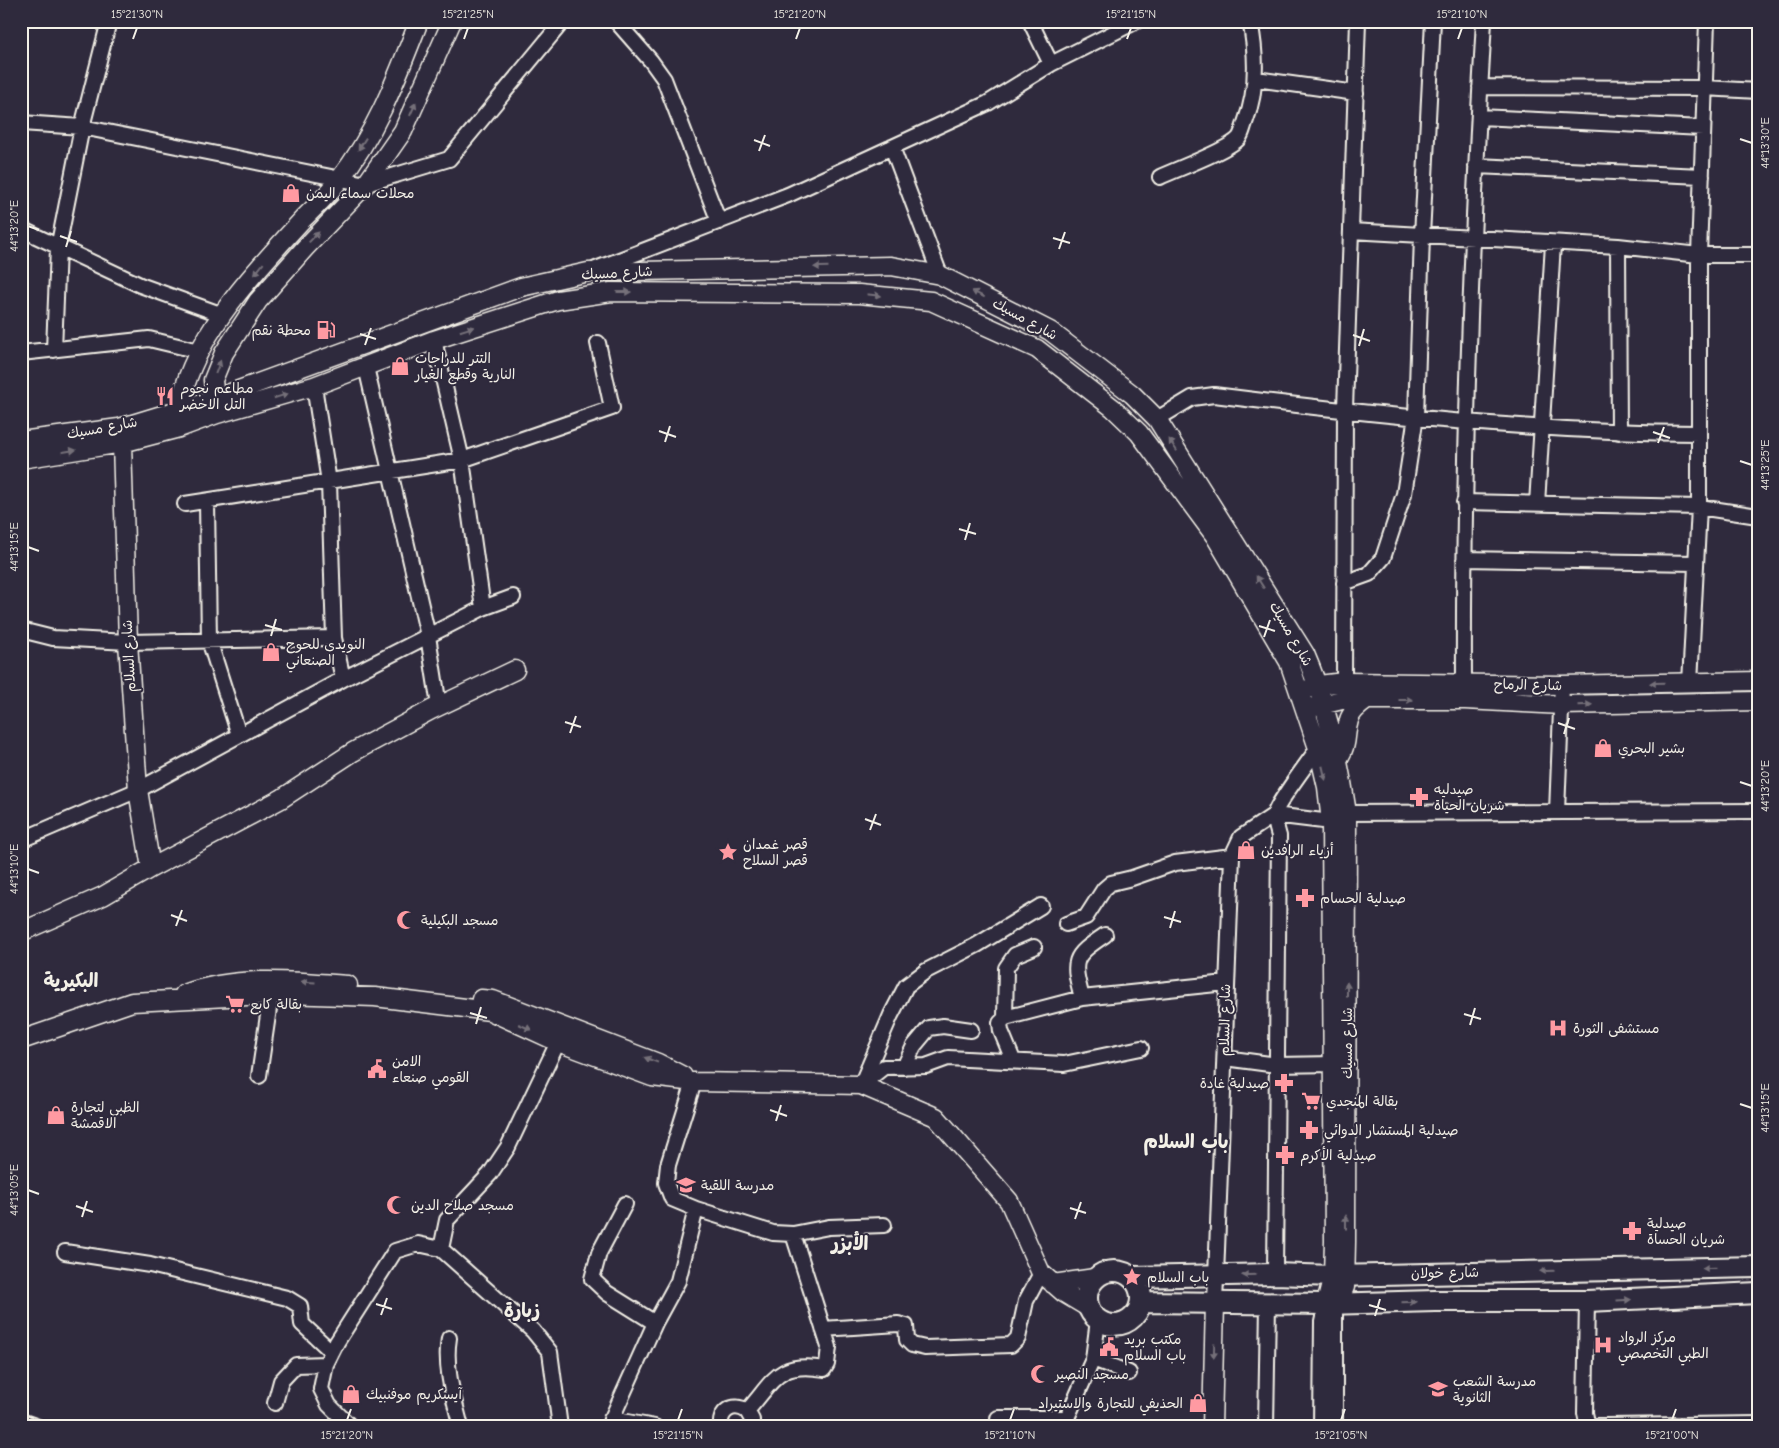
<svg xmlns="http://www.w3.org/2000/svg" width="1779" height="1448" font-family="'Comic Neue','Playpen Sans Arabic',sans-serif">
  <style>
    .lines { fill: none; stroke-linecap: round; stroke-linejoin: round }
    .minor-casing { stroke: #f4f1e8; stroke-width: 18 }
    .tertiary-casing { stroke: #f4f1e8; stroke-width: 21 }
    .secondary-casing { stroke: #f4f1e8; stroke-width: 24 }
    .minor { stroke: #2f2a3d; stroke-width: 14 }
    .tertiary { stroke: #2f2a3d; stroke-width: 18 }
    .secondary { stroke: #2f2a3d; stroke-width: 20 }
    .oneway { fill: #747079 }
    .ticks { fill: none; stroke: #f4f1e8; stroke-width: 2 }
    .labels { text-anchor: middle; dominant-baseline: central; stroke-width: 4; stroke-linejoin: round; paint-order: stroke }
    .poi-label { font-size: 14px; fill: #f4f1e8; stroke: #2f2a3d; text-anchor: start }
    .street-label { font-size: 14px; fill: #f4f1e8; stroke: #2f2a3d }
    .district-label { font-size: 19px; font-weight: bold; fill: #f4f1e8; stroke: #2f2a3d }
    .neatline { fill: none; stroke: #f4f1e8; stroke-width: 2 }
    .ticks-label { font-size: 12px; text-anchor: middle; fill: #f4f1e8 }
  </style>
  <rect width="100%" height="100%" fill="#2f2a3d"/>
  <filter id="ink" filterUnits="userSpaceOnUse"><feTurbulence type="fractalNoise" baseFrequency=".02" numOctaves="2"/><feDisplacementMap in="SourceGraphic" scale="10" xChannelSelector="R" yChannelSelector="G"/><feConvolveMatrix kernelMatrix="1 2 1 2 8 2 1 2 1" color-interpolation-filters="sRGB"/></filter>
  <g filter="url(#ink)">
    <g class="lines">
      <g class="minor-casing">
        <path id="minor" d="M 616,21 L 651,61 L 664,79 L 719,222
          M 1030,21 L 1051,64
          M 1256,79 L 1356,93
          M 1480,87 L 1704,88 L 1758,91
          M 1479,117 L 1703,128
          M 21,123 L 82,127 L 366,184 L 449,159 L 563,21
          M 892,147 L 940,275
          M 1476,166 L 1702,176
          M 1160,177 C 1177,169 1229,150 1239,138 C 1242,134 1243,128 1245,123 C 1258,90 1257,56 1250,21
          M 21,229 L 140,285 L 223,315
          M 1351,231 L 1618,246 L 1699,255 L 1758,255
          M 1618,246 L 1619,432
          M 596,269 L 788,195 L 988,103 L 1051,64 L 1137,21
          M 434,340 L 462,460 L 483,608
          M 54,350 L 58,248 L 82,127 L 109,21
          M 21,353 L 149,339 L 199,351
          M 366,367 L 428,636 L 439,706
          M 314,386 L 329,482 L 334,638 L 343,679
          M 1157,419 L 1192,398 L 1214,395 C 1374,415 1537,432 1699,433
          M 207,502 L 209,640 L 239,735
          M 1464,502 L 1699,507 L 1758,516
          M 185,504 L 462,460 L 612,408 L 598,343
          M 1537,504 L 1553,244
          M 1464,559 L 1695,563
          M 1344,583 L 1369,574 L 1383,558 L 1404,494 L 1416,416 L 1422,236 L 1433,21
          M 21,630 L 53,638 L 128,642 L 334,638
          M 1344,682 L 1345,409 L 1358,21
          M 1690,683 L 1699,507 L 1699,255 L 1707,21
          M 1464,684 C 1463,463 1471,242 1484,21
          M 1557,812 L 1562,685
          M 1347,813 L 1758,811
          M 1274,815 L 1331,822
          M 21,840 L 138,790 L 343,679 L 483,608 L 513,597
          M 1041,906 L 977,945 L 926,971 L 906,986 L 891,1015 L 861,1085 L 884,1067 L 926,1066 L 948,1058 L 1064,1064 L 1141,1048
          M 1066,924 L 1086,917 L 1104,889 L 1111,883 L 1132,878 L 1175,863 L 1232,856
          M 1082,998 C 1072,960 1072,957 1105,935
          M 1005,1018 L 1006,968 L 1015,955 L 1034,947
          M 558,1042 L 508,1147 L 490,1174 L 447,1220 L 441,1249 L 533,1331 L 550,1352 L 560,1427
          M 1225,1058 L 1277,1065 L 1334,1064
          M 1013,1060 L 1001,1031 L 1000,1023 L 1005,1018 L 1082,998 L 1226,983
          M 904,1067 L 914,1046 L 929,1028 L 943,1026 L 971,1030
          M 259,1076 L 271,995
          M 625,1204 L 599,1253 L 592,1279 L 607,1293 L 655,1323
          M 696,1209 L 773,1233 L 793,1234 L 829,1227 L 884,1225
          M 65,1252 L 150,1265 L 287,1298 L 300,1306 L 302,1324 L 332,1352
          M 1275,1274 L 1279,836 C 1277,829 1274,820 1275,813 C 1277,803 1310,760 1318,748
          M 1587,1301 L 1585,1413 L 1587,1422 L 1594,1426 L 1607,1426 L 1758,1424
          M 1215,1303 L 1232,856 L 1241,837 L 1274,815
          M 823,1329 L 898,1324 L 906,1326 L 907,1340 L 912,1345 L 925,1348 L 1011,1345 L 1018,1338 L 1026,1301 L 1041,1273
          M 449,1338 C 444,1367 454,1399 461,1427
          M 1093,1359 L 1129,1373
          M 275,1403 L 281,1381 L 296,1365 L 326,1364
          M 747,1411 C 774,1381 777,1361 824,1369 L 827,1364 L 829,1347 L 793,1234
          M 998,1418 L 1067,1418
          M 611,1419 L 655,1427
          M 21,1421 L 38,1427
          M 351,1427 L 329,1405 L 321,1389 L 326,1364 L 337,1342 L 395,1251 L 418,1244 L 441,1249
          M 608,1427 L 655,1323 L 678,1281 L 696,1209 L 672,1199 L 666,1183 L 668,1165 L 694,1082
          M 721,1427 C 719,1411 733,1402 747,1411 L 752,1420 L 751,1427
          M 1067,1427 L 1067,1418 L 1093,1359 L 1098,1320
          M 1266,1427 L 1268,1303
          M 1321,1427 L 1322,1322 L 1326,1304
          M 1335,1427 L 1335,1310 L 1338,1303"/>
      </g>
      <g class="tertiary-casing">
        <path id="tertiary" d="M 216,409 L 213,380 L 224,353 L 258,301 L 305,248 L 366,184 L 403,131 L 452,21
          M 179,419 C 178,407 182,397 185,386 C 204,324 260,266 303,219 C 315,207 329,194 339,180 C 377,132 397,77 419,21
          M 21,441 L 119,428 L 214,399 L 521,287 L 588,272 L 891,266 L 940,275 L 1050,331 L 1132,394 L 1157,419 L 1305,654 C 1327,705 1339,758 1347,813 L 1346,1242 L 1345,1287 L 1338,1303
          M 122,443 L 128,642 L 138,790 L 151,868
          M 21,459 L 122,443 L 179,428 L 217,414 L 314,386 L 434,340 L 558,300 L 611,292 L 859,294 L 931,301 L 1037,349 L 1113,408 L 1139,433 L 1215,536 L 1289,662 L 1318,748 L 1327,787 L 1331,822 L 1334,1241 L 1333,1276 L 1326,1304
          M 1308,689 L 1319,685 L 1344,682 L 1562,685 L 1758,681
          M 1313,707 L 1342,700 L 1465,700 L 1562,705 L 1758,701
          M 1339,758 C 1349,741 1344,736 1349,720 C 1351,712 1360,705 1367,700
          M 21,932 L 103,896 L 151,868 L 281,799 L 353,752 L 431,710 L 515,670
          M 184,994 C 236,975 294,981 348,985
          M 481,999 L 493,1000 L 658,1063 L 683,1076
          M 21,1040 L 132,1002 L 285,994 L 375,997 L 490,1011 L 558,1042 L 652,1077 L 694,1082 L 861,1085 L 936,1117 L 1009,1201 L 1041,1273 L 1064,1293 L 1089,1308
          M 1053,1284 L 1095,1278
          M 1212,1427 L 1215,1303"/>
      </g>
      <g class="secondary-casing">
        <path id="secondary" d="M1087 1298a27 27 0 1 1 54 0a27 27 0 1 1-54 0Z
          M 1132,1277 L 1275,1274 L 1333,1276 L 1758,1267
          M 1141,1302 L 1326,1304 L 1435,1301 L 1587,1301 L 1758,1293"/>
      </g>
      <use href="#minor" class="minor"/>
      <use href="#tertiary" class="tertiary"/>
      <use href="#secondary" class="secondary"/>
    </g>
    <defs><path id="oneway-solid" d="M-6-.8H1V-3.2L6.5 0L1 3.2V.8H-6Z" transform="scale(1.25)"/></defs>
    <g class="oneway">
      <use href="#oneway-solid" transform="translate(413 109) rotate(-66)"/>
      <use href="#oneway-solid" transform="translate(362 144) rotate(122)"/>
      <use href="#oneway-solid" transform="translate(314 237) rotate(-46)"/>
      <use href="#oneway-solid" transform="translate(821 267) rotate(179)"/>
      <use href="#oneway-solid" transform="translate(259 269) rotate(128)"/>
      <use href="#oneway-solid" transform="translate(624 292)"/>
      <use href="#oneway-solid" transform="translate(978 294) rotate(-153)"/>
      <use href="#oneway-solid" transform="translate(874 295) rotate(6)"/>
      <use href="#oneway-solid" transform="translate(467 329) rotate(-18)"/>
      <use href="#oneway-solid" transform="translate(218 367) rotate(-69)"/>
      <use href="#oneway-solid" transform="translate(281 396) rotate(-17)"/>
      <use href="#oneway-solid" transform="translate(1173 445) rotate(-123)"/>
      <use href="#oneway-solid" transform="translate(69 451) rotate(-9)"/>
      <use href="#oneway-solid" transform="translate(1260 582) rotate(-122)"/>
      <use href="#oneway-solid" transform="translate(1657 683) rotate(179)"/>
      <use href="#oneway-solid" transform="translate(1406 700)"/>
      <use href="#oneway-solid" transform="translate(1585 705) rotate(-2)"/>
      <use href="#oneway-solid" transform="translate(1324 773) rotate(77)"/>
      <use href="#oneway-solid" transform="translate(308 982) rotate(-176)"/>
      <use href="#oneway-solid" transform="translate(1347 989) rotate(-90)"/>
      <use href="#oneway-solid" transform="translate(525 1027) rotate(24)"/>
      <use href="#oneway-solid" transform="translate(651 1060) rotate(-159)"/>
      <use href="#oneway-solid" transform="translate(1346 1222) rotate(-90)"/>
      <use href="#oneway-solid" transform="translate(1709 1268) rotate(179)"/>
      <use href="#oneway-solid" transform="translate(1547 1271) rotate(179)"/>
      <use href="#oneway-solid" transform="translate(1249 1275) rotate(179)"/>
      <use href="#oneway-solid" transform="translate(1624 1300) rotate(-3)"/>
      <use href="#oneway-solid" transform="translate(1409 1302) rotate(-1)"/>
      <use href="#oneway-solid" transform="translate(1214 1351) rotate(92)"/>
    </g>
  </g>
  <path class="ticks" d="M 133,39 L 137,28M 464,39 L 468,28M 796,39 L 800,28M 1127,39 L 1131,28M 1458,39 L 1462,28M 1740,139 L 1752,143M 754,140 L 770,146M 759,151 L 765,135M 28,226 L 39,230M 60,236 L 77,242M 1053,238 L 1070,243M 66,247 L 71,231M 1059,249 L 1065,232M 360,334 L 376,339M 1353,335 L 1370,341M 365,345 L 371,328M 1359,346 L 1364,329M 659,431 L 676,437M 1653,432 L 1670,438M 665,442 L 670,426M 1658,443 L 1664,427M 1740,461 L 1752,465M 959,529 L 976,534M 965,540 L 970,523M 28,547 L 39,551M 265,625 L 282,630M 1259,626 L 1275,631M 271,636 L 276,619M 1264,637 L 1270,620M 565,722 L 581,727M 1558,723 L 1575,729M 570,733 L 576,716M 1564,734 L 1569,718M 1740,782 L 1752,786M 865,819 L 881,825M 870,830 L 876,814M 28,869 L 39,873M 171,915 L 187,921M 1164,917 L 1181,922M 176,926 L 182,910M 1170,928 L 1175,911M 470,1013 L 487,1018M 1464,1014 L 1481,1019M 476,1024 L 481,1007M 1470,1025 L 1475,1008M 1740,1104 L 1752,1108M 770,1110 L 787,1116M 776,1121 L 781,1105M 28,1190 L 39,1194M 76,1206 L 93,1212M 1070,1208 L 1086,1213M 82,1217 L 87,1201M 1075,1219 L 1081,1202M 376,1304 L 392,1309M 1369,1305 L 1386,1310M 381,1315 L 387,1298M 1375,1316 L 1380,1299M 347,1420 L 351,1409M 678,1420 L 682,1409M 1010,1420 L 1014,1409M 1341,1420 L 1345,1409M 1672,1420 L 1676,1409"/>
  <defs>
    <g id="shop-bare" transform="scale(1.5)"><path d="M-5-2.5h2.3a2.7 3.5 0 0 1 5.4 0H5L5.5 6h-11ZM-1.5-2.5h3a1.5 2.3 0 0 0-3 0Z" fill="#ff9aa2" stroke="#2f2a3d" stroke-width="2.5" paint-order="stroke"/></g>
    <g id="fuel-bare" transform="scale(1.5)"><path d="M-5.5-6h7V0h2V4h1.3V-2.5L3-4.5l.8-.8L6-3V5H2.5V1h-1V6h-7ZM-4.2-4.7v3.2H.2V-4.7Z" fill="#ff9aa2" stroke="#2f2a3d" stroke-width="2.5" paint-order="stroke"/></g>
    <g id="restaurant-bare" transform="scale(1.5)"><path d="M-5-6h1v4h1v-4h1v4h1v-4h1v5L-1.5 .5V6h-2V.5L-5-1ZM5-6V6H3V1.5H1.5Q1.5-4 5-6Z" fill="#ff9aa2" stroke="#2f2a3d" stroke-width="2.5" paint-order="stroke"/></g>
    <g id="pharmacy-bare" transform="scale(1.5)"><path d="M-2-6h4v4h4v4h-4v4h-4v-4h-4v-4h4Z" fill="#ff9aa2" stroke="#2f2a3d" stroke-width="2.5" paint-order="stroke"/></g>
    <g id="sight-bare" transform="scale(1.5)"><path d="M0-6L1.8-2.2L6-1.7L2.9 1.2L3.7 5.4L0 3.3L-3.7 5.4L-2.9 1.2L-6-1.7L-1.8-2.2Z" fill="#ff9aa2" stroke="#2f2a3d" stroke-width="2.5" paint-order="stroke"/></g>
    <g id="mosque-bare" transform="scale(1.5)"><path d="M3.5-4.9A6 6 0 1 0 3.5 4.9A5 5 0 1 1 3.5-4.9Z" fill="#ff9aa2" stroke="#2f2a3d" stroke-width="2.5" paint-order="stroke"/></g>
    <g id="supermarket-bare" transform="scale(1.5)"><path d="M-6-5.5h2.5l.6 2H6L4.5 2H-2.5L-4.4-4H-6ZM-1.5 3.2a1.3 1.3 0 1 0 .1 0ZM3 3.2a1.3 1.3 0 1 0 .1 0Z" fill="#ff9aa2" stroke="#2f2a3d" stroke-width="2.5" paint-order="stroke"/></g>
    <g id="hospital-bare" transform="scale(1.5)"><path d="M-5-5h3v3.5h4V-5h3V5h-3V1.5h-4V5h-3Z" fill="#ff9aa2" stroke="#2f2a3d" stroke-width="2.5" paint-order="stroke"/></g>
    <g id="civic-bare" transform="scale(1.5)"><path d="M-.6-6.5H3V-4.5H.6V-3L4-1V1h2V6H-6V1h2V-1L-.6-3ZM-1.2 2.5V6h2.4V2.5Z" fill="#ff9aa2" stroke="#2f2a3d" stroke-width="2.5" paint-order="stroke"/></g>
    <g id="school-bare" transform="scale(1.5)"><path d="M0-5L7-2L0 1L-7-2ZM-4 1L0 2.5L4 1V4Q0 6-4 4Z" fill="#ff9aa2" stroke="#2f2a3d" stroke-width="2.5" paint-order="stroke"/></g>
  </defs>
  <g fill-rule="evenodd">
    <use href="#shop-bare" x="291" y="193"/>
    <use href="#fuel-bare" x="326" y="330"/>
    <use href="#shop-bare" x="400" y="366"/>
    <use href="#restaurant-bare" x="165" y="396"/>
    <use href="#shop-bare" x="271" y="652"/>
    <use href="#shop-bare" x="1603" y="748"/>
    <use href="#pharmacy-bare" x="1419" y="797"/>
    <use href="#shop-bare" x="1246" y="850"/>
    <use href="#sight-bare" x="728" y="852"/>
    <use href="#pharmacy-bare" x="1305" y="898"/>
    <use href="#mosque-bare" x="406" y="920"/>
    <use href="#supermarket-bare" x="235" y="1004"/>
    <use href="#hospital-bare" x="1558" y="1028"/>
    <use href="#civic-bare" x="377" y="1069"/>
    <use href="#pharmacy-bare" x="1284" y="1083"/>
    <use href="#supermarket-bare" x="1311" y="1101"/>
    <use href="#shop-bare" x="56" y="1115"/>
    <use href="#pharmacy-bare" x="1309" y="1130"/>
    <use href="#pharmacy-bare" x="1285" y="1155"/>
    <use href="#school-bare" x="686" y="1185"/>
    <use href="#mosque-bare" x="396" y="1205"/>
    <use href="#pharmacy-bare" x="1632" y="1231"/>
    <use href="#sight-bare" x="1132" y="1277"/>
    <use href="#hospital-bare" x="1603" y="1345"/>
    <use href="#civic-bare" x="1109" y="1347"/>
    <use href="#mosque-bare" x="1040" y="1374"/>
    <use href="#school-bare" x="1438" y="1389"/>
    <use href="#shop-bare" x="351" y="1394"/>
    <use href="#shop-bare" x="1198" y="1403"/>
  </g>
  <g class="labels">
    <g class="poi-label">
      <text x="306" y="193">محلات سماء اليمن</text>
      <text x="311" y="330" text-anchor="end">محطة نقم</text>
      <text x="415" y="358">التتر للدراجات<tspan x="415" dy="16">النارية وقطع الغيار</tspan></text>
      <text x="180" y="388">مطاعم نجوم<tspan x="180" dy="16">التل الاخضر</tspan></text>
      <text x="286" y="644">النويدي للحوح<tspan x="286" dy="16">الصنعاني</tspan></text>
      <text x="1618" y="748">بشير البحري</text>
      <text x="1434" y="789">صيدليه<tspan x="1434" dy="16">شريان الحياة</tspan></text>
      <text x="743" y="844">قصر غمدان<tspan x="743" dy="16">قصر السلاح</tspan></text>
      <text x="1261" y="850">أزياء الرافدين</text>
      <text x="1320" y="898">صيدلية الحسام</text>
      <text x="421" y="920">مسجد البكيلية</text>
      <text x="250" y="1004">بقالة كابع</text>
      <text x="1573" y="1028">مستشفى الثورة</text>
      <text x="392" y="1061">الامن<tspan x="392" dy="16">القومي صنعاء</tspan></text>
      <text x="1269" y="1083" text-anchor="end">صيدلية غادة</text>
      <text x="1326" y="1101">بقالة المنجدي</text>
      <text x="71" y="1107">الظبي لتجارة<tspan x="71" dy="16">الاقمشة</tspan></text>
      <text x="1324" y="1130">صيدلية المستشار الدوائي</text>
      <text x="1300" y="1155">صيدلية الأكرم</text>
      <text x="701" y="1185">مدرسة اللقية</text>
      <text x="411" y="1205">مسجد صلاح الدين</text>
      <text x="1647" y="1223">صيدلية<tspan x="1647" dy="16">شريان الحساة</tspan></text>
      <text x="1147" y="1277">باب السلام</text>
      <text x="1618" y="1337">مركز الرواد<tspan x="1618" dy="16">الطبي التخصصي</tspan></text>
      <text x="1124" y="1339">مكتب بريد<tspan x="1124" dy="16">باب السلام</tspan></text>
      <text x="1055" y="1374">مسجد النصير</text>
      <text x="1453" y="1381">مدرسة الشعب<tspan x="1453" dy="16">الثانوية</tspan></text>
      <text x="366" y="1394">آيسكريم موفنبيك</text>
      <text x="1183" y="1403" text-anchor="end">الحذيفي للتجارة والاستيراد</text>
    </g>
    <g class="street-label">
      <text transform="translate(617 273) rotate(-3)">شارع مسيك</text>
      <text transform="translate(1025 319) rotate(29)">شارع مسيك</text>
      <text transform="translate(102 428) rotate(-10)">شارع مسيك</text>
      <text transform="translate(1291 634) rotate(60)">شارع مسيك</text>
      <text transform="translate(129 656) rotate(-93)">شارع السلام</text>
      <text transform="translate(1528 685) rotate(1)">شارع الرماح</text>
      <text transform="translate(1225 1020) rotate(-89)">شارع السلام</text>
      <text transform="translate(1347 1043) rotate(-90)">شارع مسيك</text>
      <text transform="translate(1445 1273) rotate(-1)">شارع خولان</text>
    </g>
    <g class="district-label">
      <text x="71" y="981">البكيرية</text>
      <text x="1186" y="1142">باب السلام</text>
      <text x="850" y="1244">الأبزر</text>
      <text x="522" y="1311">زبارة</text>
    </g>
  </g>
  <rect width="1779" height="1448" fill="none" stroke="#2f2a3d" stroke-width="55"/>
  <rect x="28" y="28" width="1724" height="1392" class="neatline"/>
  <g class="ticks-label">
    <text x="137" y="18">15°21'30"N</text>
    <text x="468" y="18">15°21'25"N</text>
    <text x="800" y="18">15°21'20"N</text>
    <text x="1131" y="18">15°21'15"N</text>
    <text x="1462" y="18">15°21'10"N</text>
    <text transform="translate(1765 143) rotate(-90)" y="4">44°13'30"E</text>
    <text transform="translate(14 226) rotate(-90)" y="4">44°13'20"E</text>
    <text transform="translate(1765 465) rotate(-90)" y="4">44°13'25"E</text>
    <text transform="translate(14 547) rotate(-90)" y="4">44°13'15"E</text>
    <text transform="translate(1765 786) rotate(-90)" y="4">44°13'20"E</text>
    <text transform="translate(14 869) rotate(-90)" y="4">44°13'10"E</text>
    <text transform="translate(1765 1108) rotate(-90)" y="4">44°13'15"E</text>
    <text transform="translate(14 1190) rotate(-90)" y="4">44°13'05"E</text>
    <text x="347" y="1439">15°21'20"N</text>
    <text x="678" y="1439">15°21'15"N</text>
    <text x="1010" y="1439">15°21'10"N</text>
    <text x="1341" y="1439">15°21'05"N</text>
    <text x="1672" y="1439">15°21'00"N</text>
  </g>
</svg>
